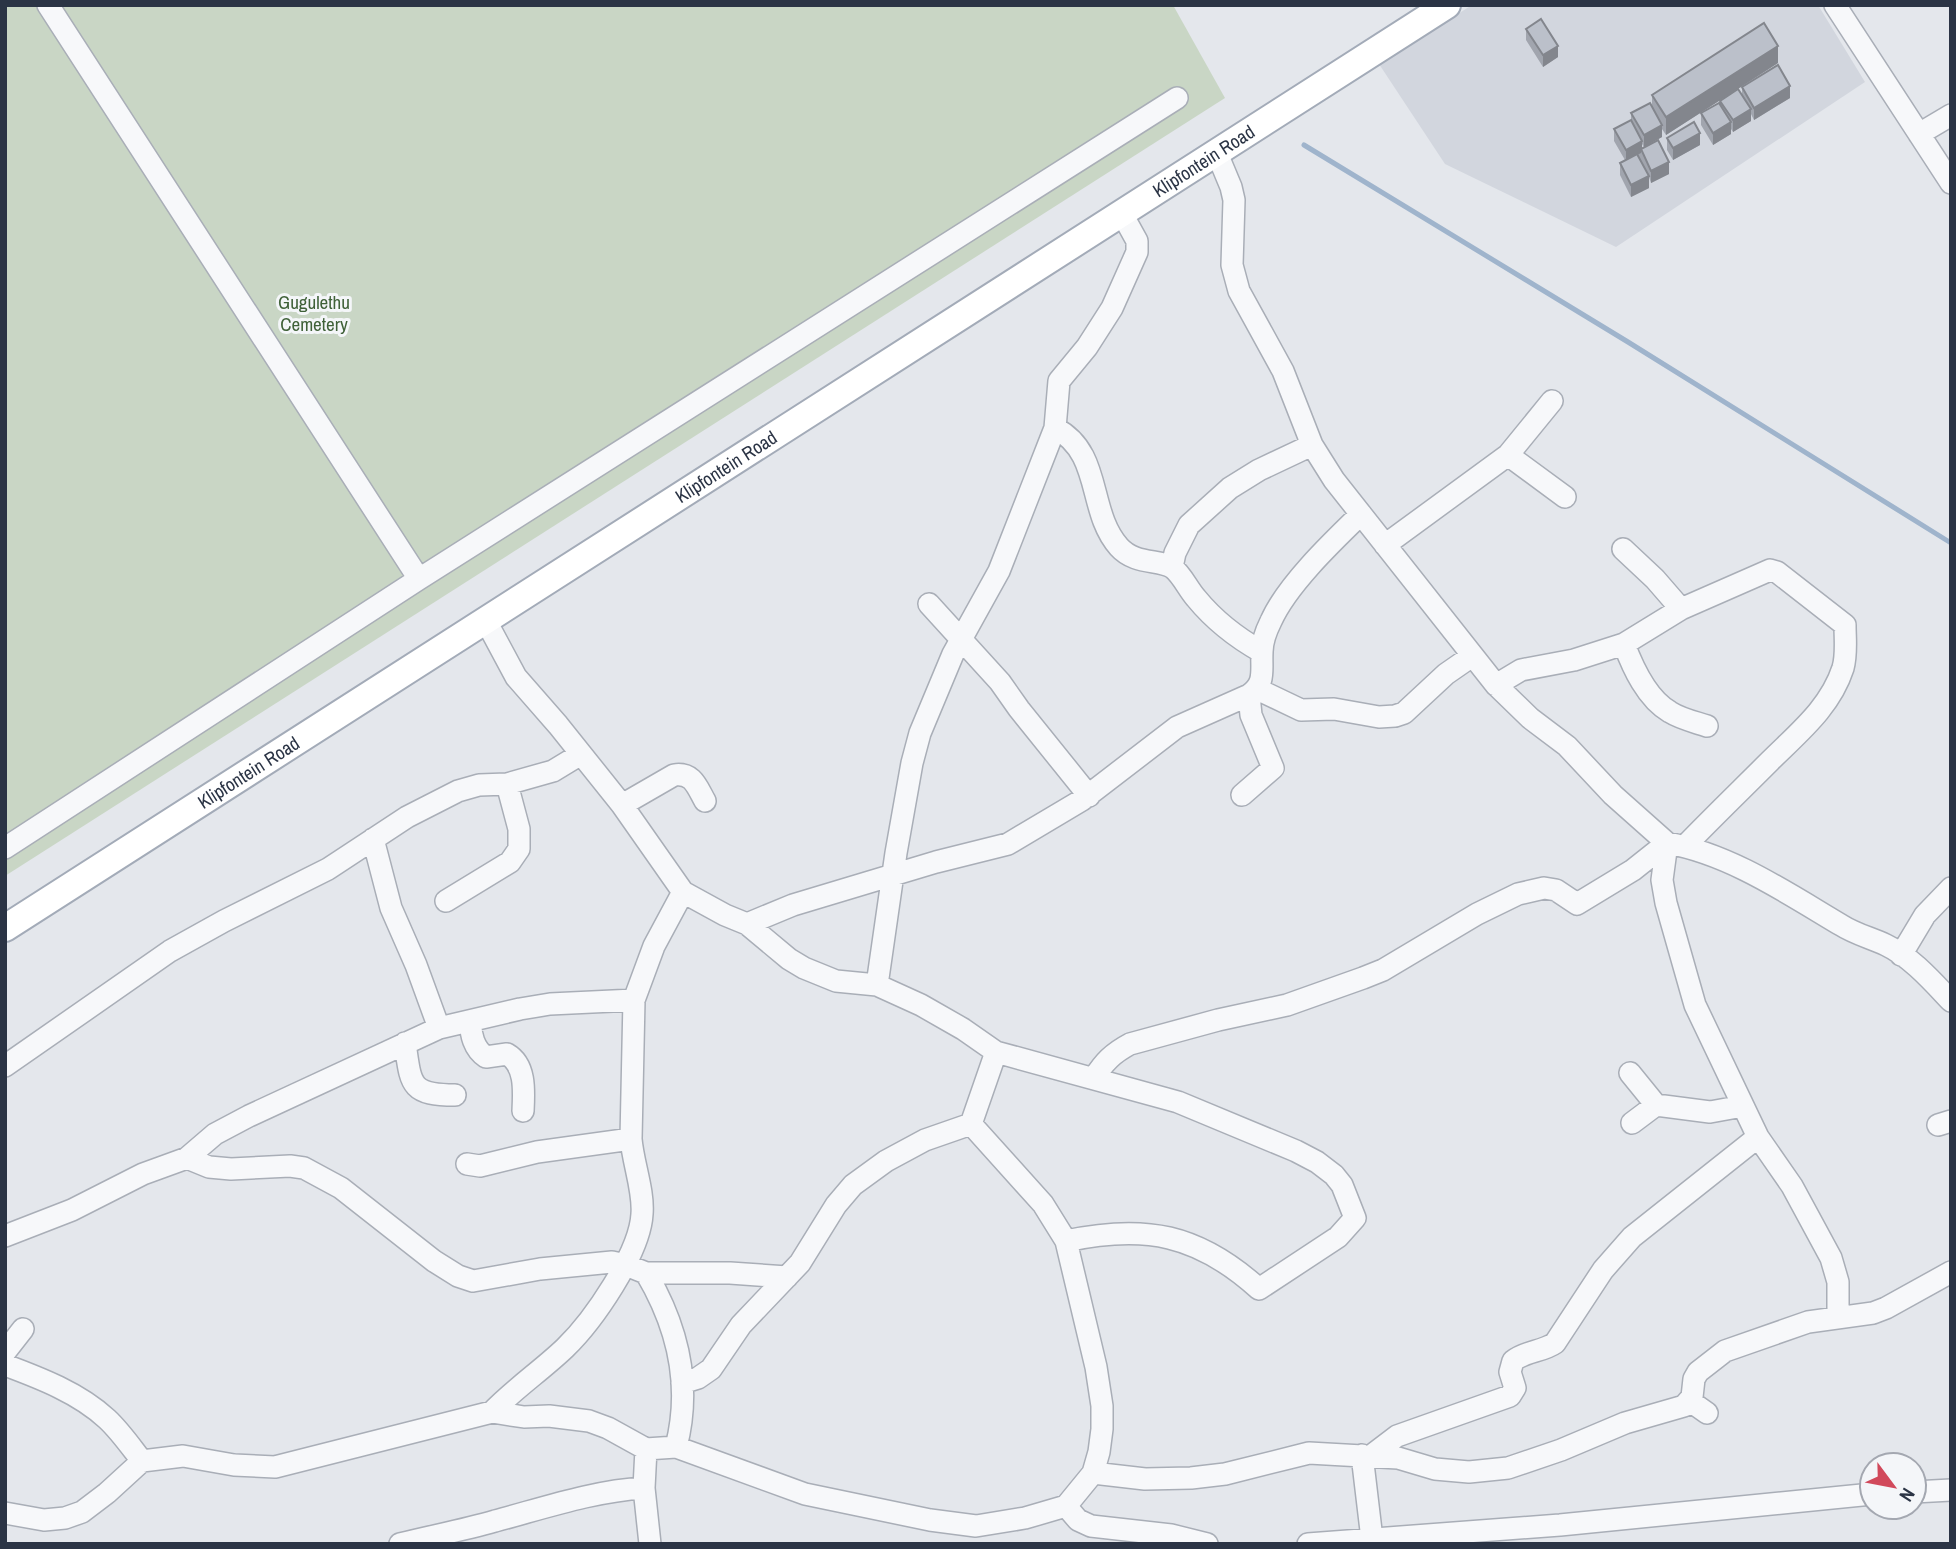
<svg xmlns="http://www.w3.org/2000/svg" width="1956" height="1549" font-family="'Archivo Narrow',sans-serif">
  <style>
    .built { fill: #d2d6de }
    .green { fill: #c9d6c5 }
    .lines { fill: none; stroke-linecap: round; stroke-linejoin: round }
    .stream { stroke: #9fb4cc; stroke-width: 5 }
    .minor-casing { stroke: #a9aeb7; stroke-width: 24 }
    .major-casing { stroke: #a3abb8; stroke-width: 30 }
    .minor { stroke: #f7f8fa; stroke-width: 21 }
    .major { stroke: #fff; stroke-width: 26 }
    .wall { fill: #a1a5ae }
    .shaded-wall { fill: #83868d }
    .building { fill: #bbc0ca; stroke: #83868d; stroke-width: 2 }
    .labels { text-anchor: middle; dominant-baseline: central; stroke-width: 6; stroke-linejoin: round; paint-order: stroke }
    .street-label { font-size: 19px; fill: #2b3445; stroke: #f4f6f9 }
    .park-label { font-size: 19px; fill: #3f6138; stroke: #f4f6f9 }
  </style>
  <rect width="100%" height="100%" fill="#e4e7ec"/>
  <path class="built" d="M 1472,5 L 1818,5 L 1865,82 L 1616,247 L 1445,164 L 1379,64 Z"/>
  <path class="green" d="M 5,5 L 1173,5 L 1225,98 L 5,876 Z"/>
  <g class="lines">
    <path class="stream" d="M 1304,145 L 1628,342 L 1951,543"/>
    <g class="minor-casing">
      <path id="minor" d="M 48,5 L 419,579
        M 1835,5 L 1951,183
        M 1919,134 L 1951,115
        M 1216,151 L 1231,187 L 1234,200 L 1232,265 L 1239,291 L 1283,371 L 1312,445 L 1334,480 L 1496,685 L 1530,718 L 1567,746 L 1613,795 L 1667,843 L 1662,880 L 1666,903 L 1695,1005 L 1758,1137 L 1792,1186 L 1831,1258 L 1838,1282 L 1838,1316
        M 1121,212 L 1137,241 L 1137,252 L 1112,308 L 1087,347 L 1059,381 L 1055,428 C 1103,453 1087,511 1119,547 C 1135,565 1160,559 1173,568 C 1182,575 1188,589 1196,598 C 1214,620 1237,638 1262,652
        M 1508,455 L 1565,497
        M 1385,545 L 1508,455 L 1552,401
        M 1623,549 L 1655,579 L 1681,609
        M 1172,567 L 1175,553 L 1189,525 L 1230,488 L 1259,470 L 1312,445
        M 929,604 L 1000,682 L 1019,709 L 1089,796
        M 486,621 L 516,677 L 558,725 L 622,805 L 683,892 L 725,915 L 747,924 L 793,905 L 936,862 L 1008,844 L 1082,800 L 1177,727 L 1249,695 C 1266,683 1261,671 1262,652 C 1262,641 1266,631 1271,621 C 1287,585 1332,542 1361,514
        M 1624,644 C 1633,668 1647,699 1670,712 C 1681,719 1695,722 1707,726
        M 1496,685 L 1521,670 L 1574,660 L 1624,644 L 1681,609 L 1770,570 L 1777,572 L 1845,625 C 1845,640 1847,654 1843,668 C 1830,708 1798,733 1770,761 C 1741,790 1713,817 1685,846
        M 1257,689 L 1301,710 L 1334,709 L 1379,717 L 1395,716 L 1404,713 L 1446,674 L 1472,656
        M 1242,795 L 1273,768 L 1251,715 L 1249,695
        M 622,805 L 674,775 C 693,772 697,787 705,801
        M 373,839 L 391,908 L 416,965 L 439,1028
        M 5,848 L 419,579 L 1177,98
        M 446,901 L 510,862 L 519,849 L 519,829 L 507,784
        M 747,924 L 789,959 L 804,968 L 836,981 L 877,985 L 921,1005 L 963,1029 L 996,1052 L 1178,1102 L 1296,1151 L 1317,1162 L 1334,1175 L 1342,1185 L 1355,1218 L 1338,1237 L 1259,1289 C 1198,1234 1145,1224 1066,1241
        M 1901,955 L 1925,915 L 1951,888
        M 877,985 L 896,853 L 912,763 L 920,733 L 953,654 L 999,571 L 1055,428
        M 471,1021 C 470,1034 474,1049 486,1057 L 507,1054 C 526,1065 524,1091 523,1111
        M 405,1043 C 411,1084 409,1095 455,1095
        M 5,1066 L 170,951 L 224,921 L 328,869 L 407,817 L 458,791 L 479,785 L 507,784 L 553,771 L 581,754
        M 1630,1073 L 1656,1105 L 1710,1112 L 1743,1106
        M 1094,1078 C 1104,1062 1113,1053 1130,1044 L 1218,1020 L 1287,1005 L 1363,978 L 1383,970 L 1477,914 L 1518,894 L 1544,888 L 1556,890 L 1577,904 L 1633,870 L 1667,843 C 1730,854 1787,893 1841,925 C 1855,934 1871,938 1886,945 C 1911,957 1932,981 1951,1001
        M 1632,1123 L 1656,1105
        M 971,1124 L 996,1052
        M 1938,1125 L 1951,1121
        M 187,1158 L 209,1167 L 231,1169 L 290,1166 L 304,1168 L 341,1188 L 434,1261 L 458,1276 L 473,1281 L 540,1269 L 612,1262 L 626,1265 L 646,1273 L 730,1273 L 787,1277
        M 467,1164 L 480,1166 L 537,1152 L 631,1139
        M 5,1236 L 72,1210 L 143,1174 L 187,1158 L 215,1134 L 249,1116 L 439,1028 L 520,1009 L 550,1004 L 634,1000
        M 646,1273 C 678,1327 692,1385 676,1447
        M 5,1352 L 23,1329
        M 5,1365 C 40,1378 79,1393 107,1419 C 120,1431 131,1447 142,1461
        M 682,1383 L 698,1378 L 711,1369 L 741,1325 L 800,1263 L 836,1205 L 853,1185 L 886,1161 L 925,1140 L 971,1124
        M 1690,1401 L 1707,1413
        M 492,1412 C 514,1389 542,1370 565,1348 C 593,1321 640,1253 642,1214 C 644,1191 633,1163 631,1139 L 634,1000 L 654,946 L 683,892
        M 646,1449 L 644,1488 L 650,1544
        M 1362,1455 L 1372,1539
        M 1372,1455 L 1397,1436 L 1510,1396 L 1515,1388 L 1510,1372 L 1513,1361 C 1525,1351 1542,1352 1555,1343 L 1603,1270 L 1632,1237 L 1758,1137
        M 1093,1473 L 1145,1479 L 1191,1478 L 1225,1474 L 1309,1453 L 1398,1458 L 1435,1469 L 1469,1472 L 1508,1468 L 1561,1450 L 1625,1423 L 1684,1406 L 1692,1397 L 1694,1379 L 1698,1372 L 1725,1351 L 1808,1322 L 1873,1313 L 1886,1308 L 1951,1272
        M 1914,1492 L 1951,1490
        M 1066,1506 L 1078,1520 L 1091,1526 L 1171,1535 L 1207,1544
        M 5,1513 L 44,1520 L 65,1518 L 82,1512 L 107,1493 L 142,1461 L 183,1456 L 234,1465 L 275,1467 L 492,1412 L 524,1417 L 549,1416 L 589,1421 L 608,1428 L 646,1449 L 676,1447 L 805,1494 L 930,1520 L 976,1526 L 1025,1518 L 1066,1506 L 1093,1473 L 1099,1452 L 1102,1429 L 1102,1406 L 1096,1367 L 1066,1241 L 1043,1204 L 971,1124
        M 400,1544 C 432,1536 464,1530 495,1521 C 544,1508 593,1491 644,1488
        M 1308,1544 L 1560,1525 L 1872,1494"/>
    </g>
    <g class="major-casing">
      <g id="major">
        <path id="s1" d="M 5,928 L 1447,5"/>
      </g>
    </g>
    <use href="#minor" class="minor"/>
    <use href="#major" class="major"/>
  </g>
  <path class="wall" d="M 1526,29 L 1558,57 L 1543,67 L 1526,40 Z
    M 1778,63 L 1738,89 L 1742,95 L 1742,87 L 1790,98 L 1754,120 L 1751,114 L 1751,121 L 1733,132 L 1731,129 L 1731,134 L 1713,145 L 1701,125 L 1701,113 L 1720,105 L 1720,101 L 1728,95 L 1666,135 L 1662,129 L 1662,137 L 1644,147 L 1642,144 L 1642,148 L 1669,174 L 1651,183 L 1649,177 L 1649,188 L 1631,197 L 1620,175 L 1620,163 L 1625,160 L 1614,141 L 1614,129 L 1631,120 L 1631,113 L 1652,106 L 1652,95 Z
    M 1667,138 L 1700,145 L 1673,160 L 1667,150 Z"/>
  <path class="shaded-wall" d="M 1558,46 L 1558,57 L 1543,67 L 1543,55 Z
    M 1778,46 L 1778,63 L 1666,135 L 1666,117 Z
    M 1790,86 L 1790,98 L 1754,120 L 1754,108 Z
    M 1751,109 L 1751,121 L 1733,132 L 1733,120 Z
    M 1731,122 L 1731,134 L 1713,145 L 1713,133 Z
    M 1662,125 L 1662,137 L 1644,147 L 1644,135 Z
    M 1700,133 L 1700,145 L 1673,160 L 1673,148 Z
    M 1642,141 L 1642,152 L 1641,149 L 1641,153 L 1626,161 L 1626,150 Z
    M 1669,162 L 1669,174 L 1651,183 L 1651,171 Z
    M 1649,176 L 1649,188 L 1631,197 L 1631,185 Z"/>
  <path class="building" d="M 1541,19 L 1558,46 L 1543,55 L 1526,29 Z
    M 1764,23 L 1778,46 L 1666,117 L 1652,95 Z
    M 1778,65 L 1790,86 L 1754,108 L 1742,87 Z
    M 1738,89 L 1751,109 L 1733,120 L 1720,101 Z
    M 1650,103 L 1662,125 L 1644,135 L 1631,113 Z
    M 1719,103 L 1731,122 L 1713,133 L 1701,113 Z
    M 1631,120 L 1642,141 L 1626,150 L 1614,129 Z
    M 1694,122 L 1700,133 L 1673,148 L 1667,138 Z
    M 1658,140 L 1669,162 L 1651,171 L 1641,149 Z
    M 1637,154 L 1649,176 L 1631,185 L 1620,163 Z"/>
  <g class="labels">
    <g class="street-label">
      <text stroke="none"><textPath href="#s1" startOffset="1423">Klipfontein Road</textPath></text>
      <text stroke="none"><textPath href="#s1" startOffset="856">Klipfontein Road</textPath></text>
      <text stroke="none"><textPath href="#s1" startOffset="289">Klipfontein Road</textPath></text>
    </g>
    <g class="park-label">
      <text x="314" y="302">Gugulethu<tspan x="314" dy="22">Cemetery</tspan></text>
    </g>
  </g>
  <rect width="1956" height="1549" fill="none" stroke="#2b3445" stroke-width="14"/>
  <g transform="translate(1893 1486) rotate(122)"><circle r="33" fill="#f4f6f9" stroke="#a4a8b1" stroke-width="2"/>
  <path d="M0-5L12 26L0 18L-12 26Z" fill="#d1495b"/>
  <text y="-10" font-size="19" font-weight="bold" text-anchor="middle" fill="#2b3445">N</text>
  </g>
</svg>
